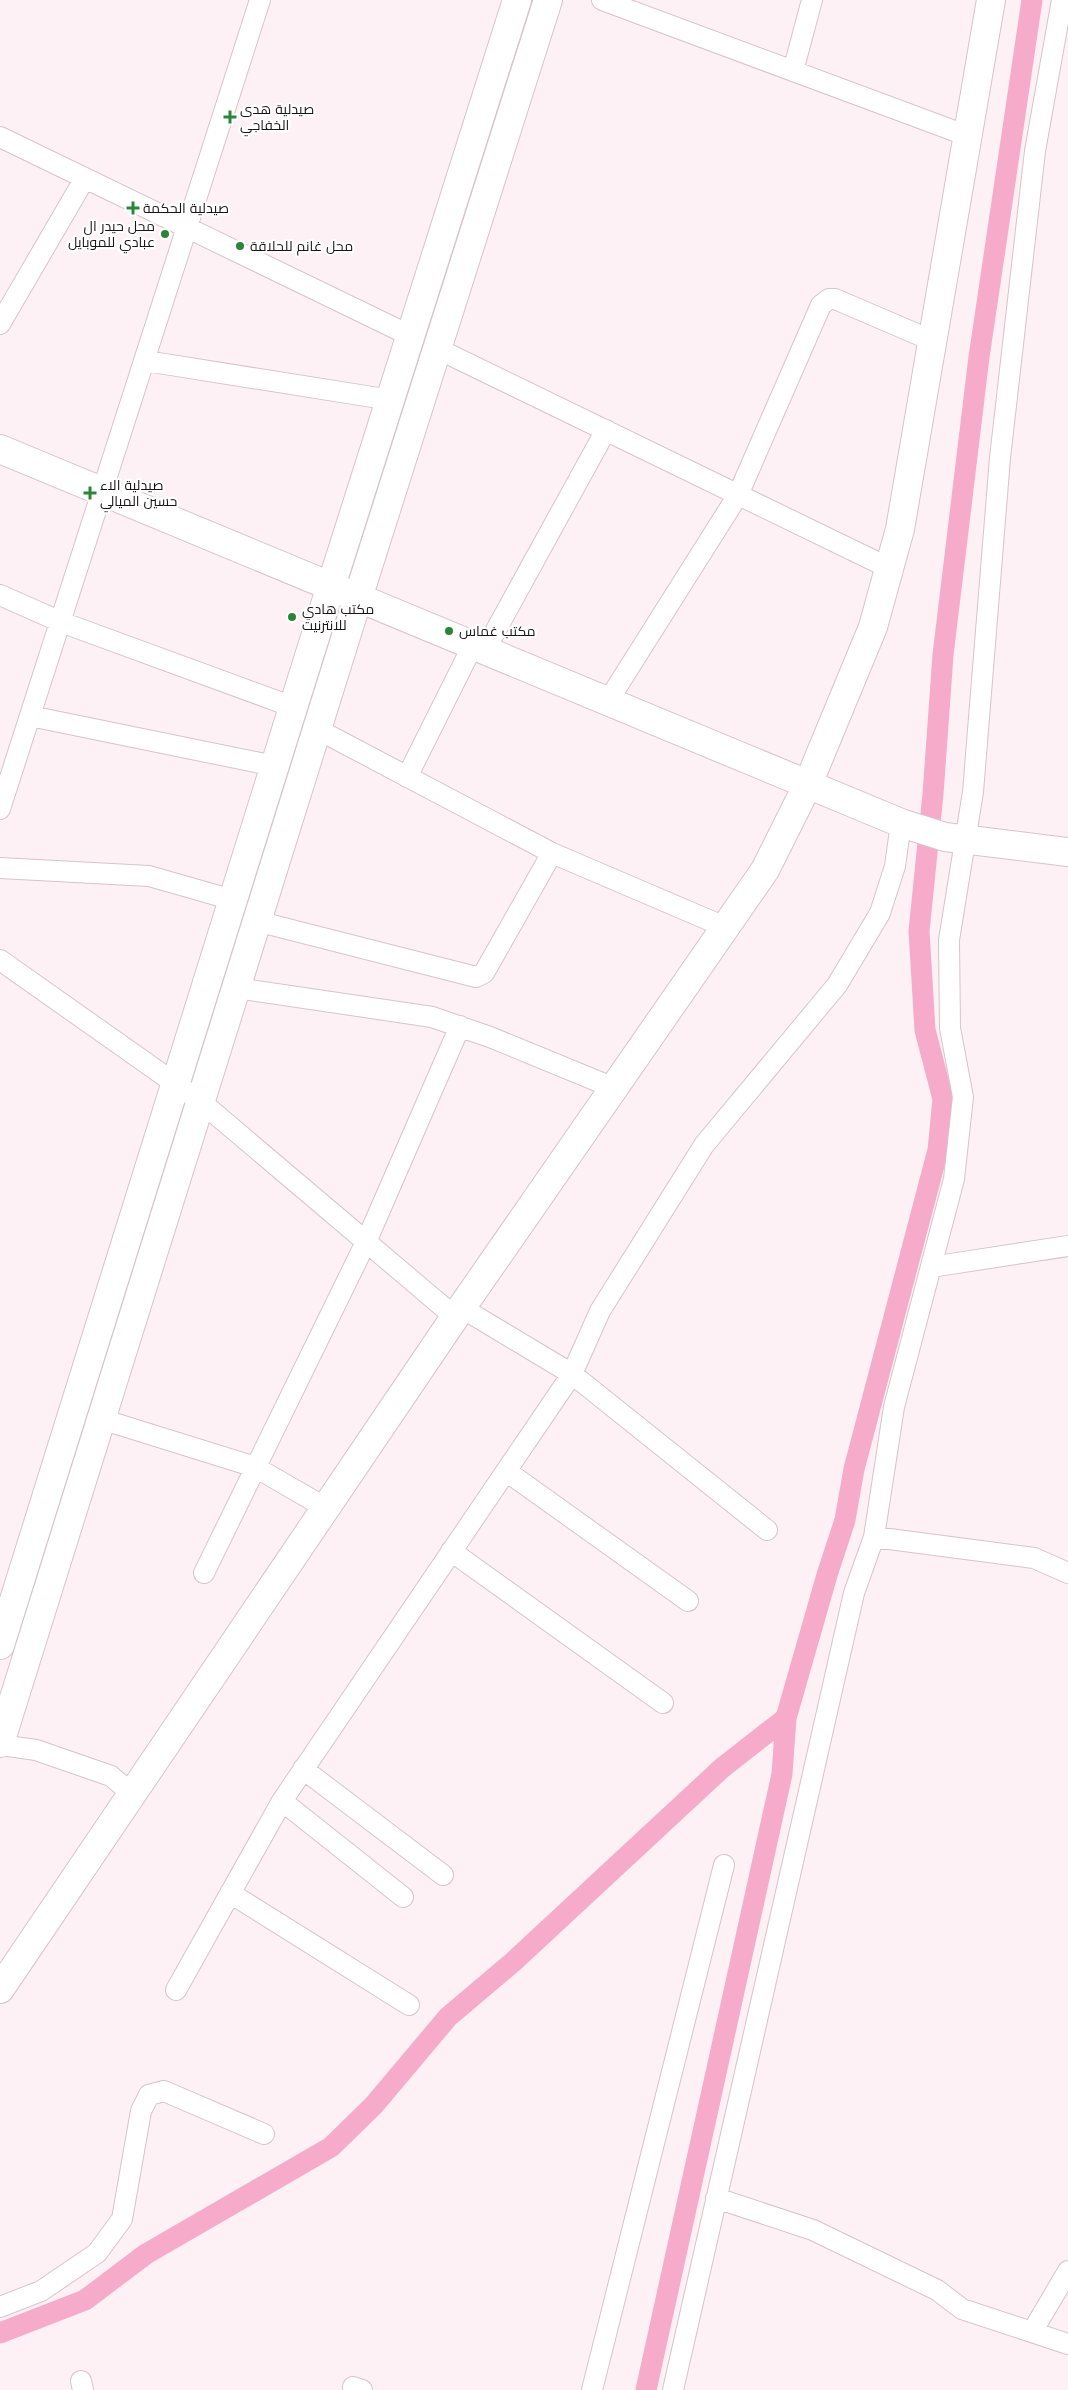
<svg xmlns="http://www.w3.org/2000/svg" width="1068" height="2390" font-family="'Libre Baskerville',Cairo,serif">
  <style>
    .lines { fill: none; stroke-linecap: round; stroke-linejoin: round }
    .canal { stroke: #f6abcb; stroke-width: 21 }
    .street-casing { stroke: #d8c3cb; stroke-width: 22 }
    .secondary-casing { stroke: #d8c3cb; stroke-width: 30 }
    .street { stroke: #fff; stroke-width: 20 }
    .secondary { stroke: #fff; stroke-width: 28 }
    .poi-dot { fill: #2a8637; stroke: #fff; stroke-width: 2 }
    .labels { text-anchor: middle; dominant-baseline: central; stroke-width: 4.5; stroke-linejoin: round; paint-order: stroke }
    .poi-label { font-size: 14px; fill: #1b1316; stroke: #fff; text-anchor: start }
  </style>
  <rect width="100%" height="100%" fill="#fef1f6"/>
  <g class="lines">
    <path class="canal" d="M 0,2333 L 85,2300 L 146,2254 L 331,2147 L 374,2105 L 448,2017 L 513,1962 L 722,1768 L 786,1718
      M 646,2390 L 782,1774 L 786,1718 L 827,1575 L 845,1520 L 854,1469 L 938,1150 L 943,1099 L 925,1030 L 919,931 L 933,794 L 943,655 L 979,357 L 1032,0"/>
    <g class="street-casing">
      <path id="street" d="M 602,0 L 968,136
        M 793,71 L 812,0
        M 0,137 L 411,336
        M 0,324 L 85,178
        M 438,349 L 889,568
        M 146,361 L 391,400
        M 0,595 L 61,622 L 293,707
        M 485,650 L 606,430
        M 608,701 L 738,495 L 821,305 L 829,299 L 835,299 L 933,341
        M 30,716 L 275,766
        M 317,729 L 552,853 L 725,927
        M 407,777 L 473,645
        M 0,809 L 260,0
        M 0,868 L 149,876 L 233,900
        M 256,921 L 476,977 L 484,973 L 552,853
        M 0,960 L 200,1101 L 455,1317
        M 236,988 L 432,1017 L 490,1037 L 614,1088
        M 931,1267 L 1068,1246
        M 462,1308 L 572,1374 L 767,1530
        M 101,1419 L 255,1467 L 326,1508
        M 506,1471 L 688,1601
        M 874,1537 L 1034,1558 L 1068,1573
        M 451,1551 L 663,1703
        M 204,1573 L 366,1242 L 460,1026
        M 0,1745 L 36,1750 L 111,1776 L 132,1794
        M 303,1769 L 443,1875
        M 282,1801 L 403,1897
        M 230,1893 L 409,2005
        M 176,1990 L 282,1801 L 572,1374 L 600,1311 L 704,1145 L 837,985 L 880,913 L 895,866 L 901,823
        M 716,2198 L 813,2230 L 937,2290 L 962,2309 L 1068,2344
        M 0,2307 L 41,2291 L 97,2253 L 122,2219 L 141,2111 L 149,2095 L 164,2091 L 264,2134
        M 1032,2332 L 1068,2271
        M 81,2381 L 83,2390
        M 353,2387 L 362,2390
        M 592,2390 L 724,1865
        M 673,2390 L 854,1593 L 874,1537 L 894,1407 L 954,1179 L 963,1097 L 950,1028 L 949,940 L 973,792 L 1000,458 L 1035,151 L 1062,0"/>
    </g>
    <g class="secondary-casing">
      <path id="secondary" d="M 0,449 L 901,823 L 945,837 L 1068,852
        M 0,1645 L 331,586 L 517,0
        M 0,1743 L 358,598 L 548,0
        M 0,1989 L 455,1317 L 765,870 L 808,784 L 873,627 L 900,529 L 991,0"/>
    </g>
    <use href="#street" class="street"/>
    <use href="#secondary" class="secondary"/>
  </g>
  <g class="poi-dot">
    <path d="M227.5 109.5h5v5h5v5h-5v5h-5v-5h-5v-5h5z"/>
    <path d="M130.5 200.5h5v5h5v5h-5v5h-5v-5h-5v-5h5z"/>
    <circle cx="165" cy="234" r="5"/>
    <circle cx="240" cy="246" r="5"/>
    <path d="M87.5 485.5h5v5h5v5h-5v5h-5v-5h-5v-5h5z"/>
    <circle cx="292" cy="617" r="5"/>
    <circle cx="449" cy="631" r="5"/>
  </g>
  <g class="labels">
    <g class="poi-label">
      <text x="240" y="109">صيدلية هدى<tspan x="240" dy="16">الخفاجي</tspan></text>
      <text x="143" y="208">صيدلية الحكمة</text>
      <text x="155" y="226" text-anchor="end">محل حيدر ال<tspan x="155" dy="16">عبادي للموبايل</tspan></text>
      <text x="250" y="246">محل غانم للحلاقة</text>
      <text x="100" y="485">صيدلية الاء<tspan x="100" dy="16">حسين الميالي</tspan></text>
      <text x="302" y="609">مكتب هادي<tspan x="302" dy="16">للانترنيت</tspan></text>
      <text x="459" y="631">مكتب غماس</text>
    </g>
  </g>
</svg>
